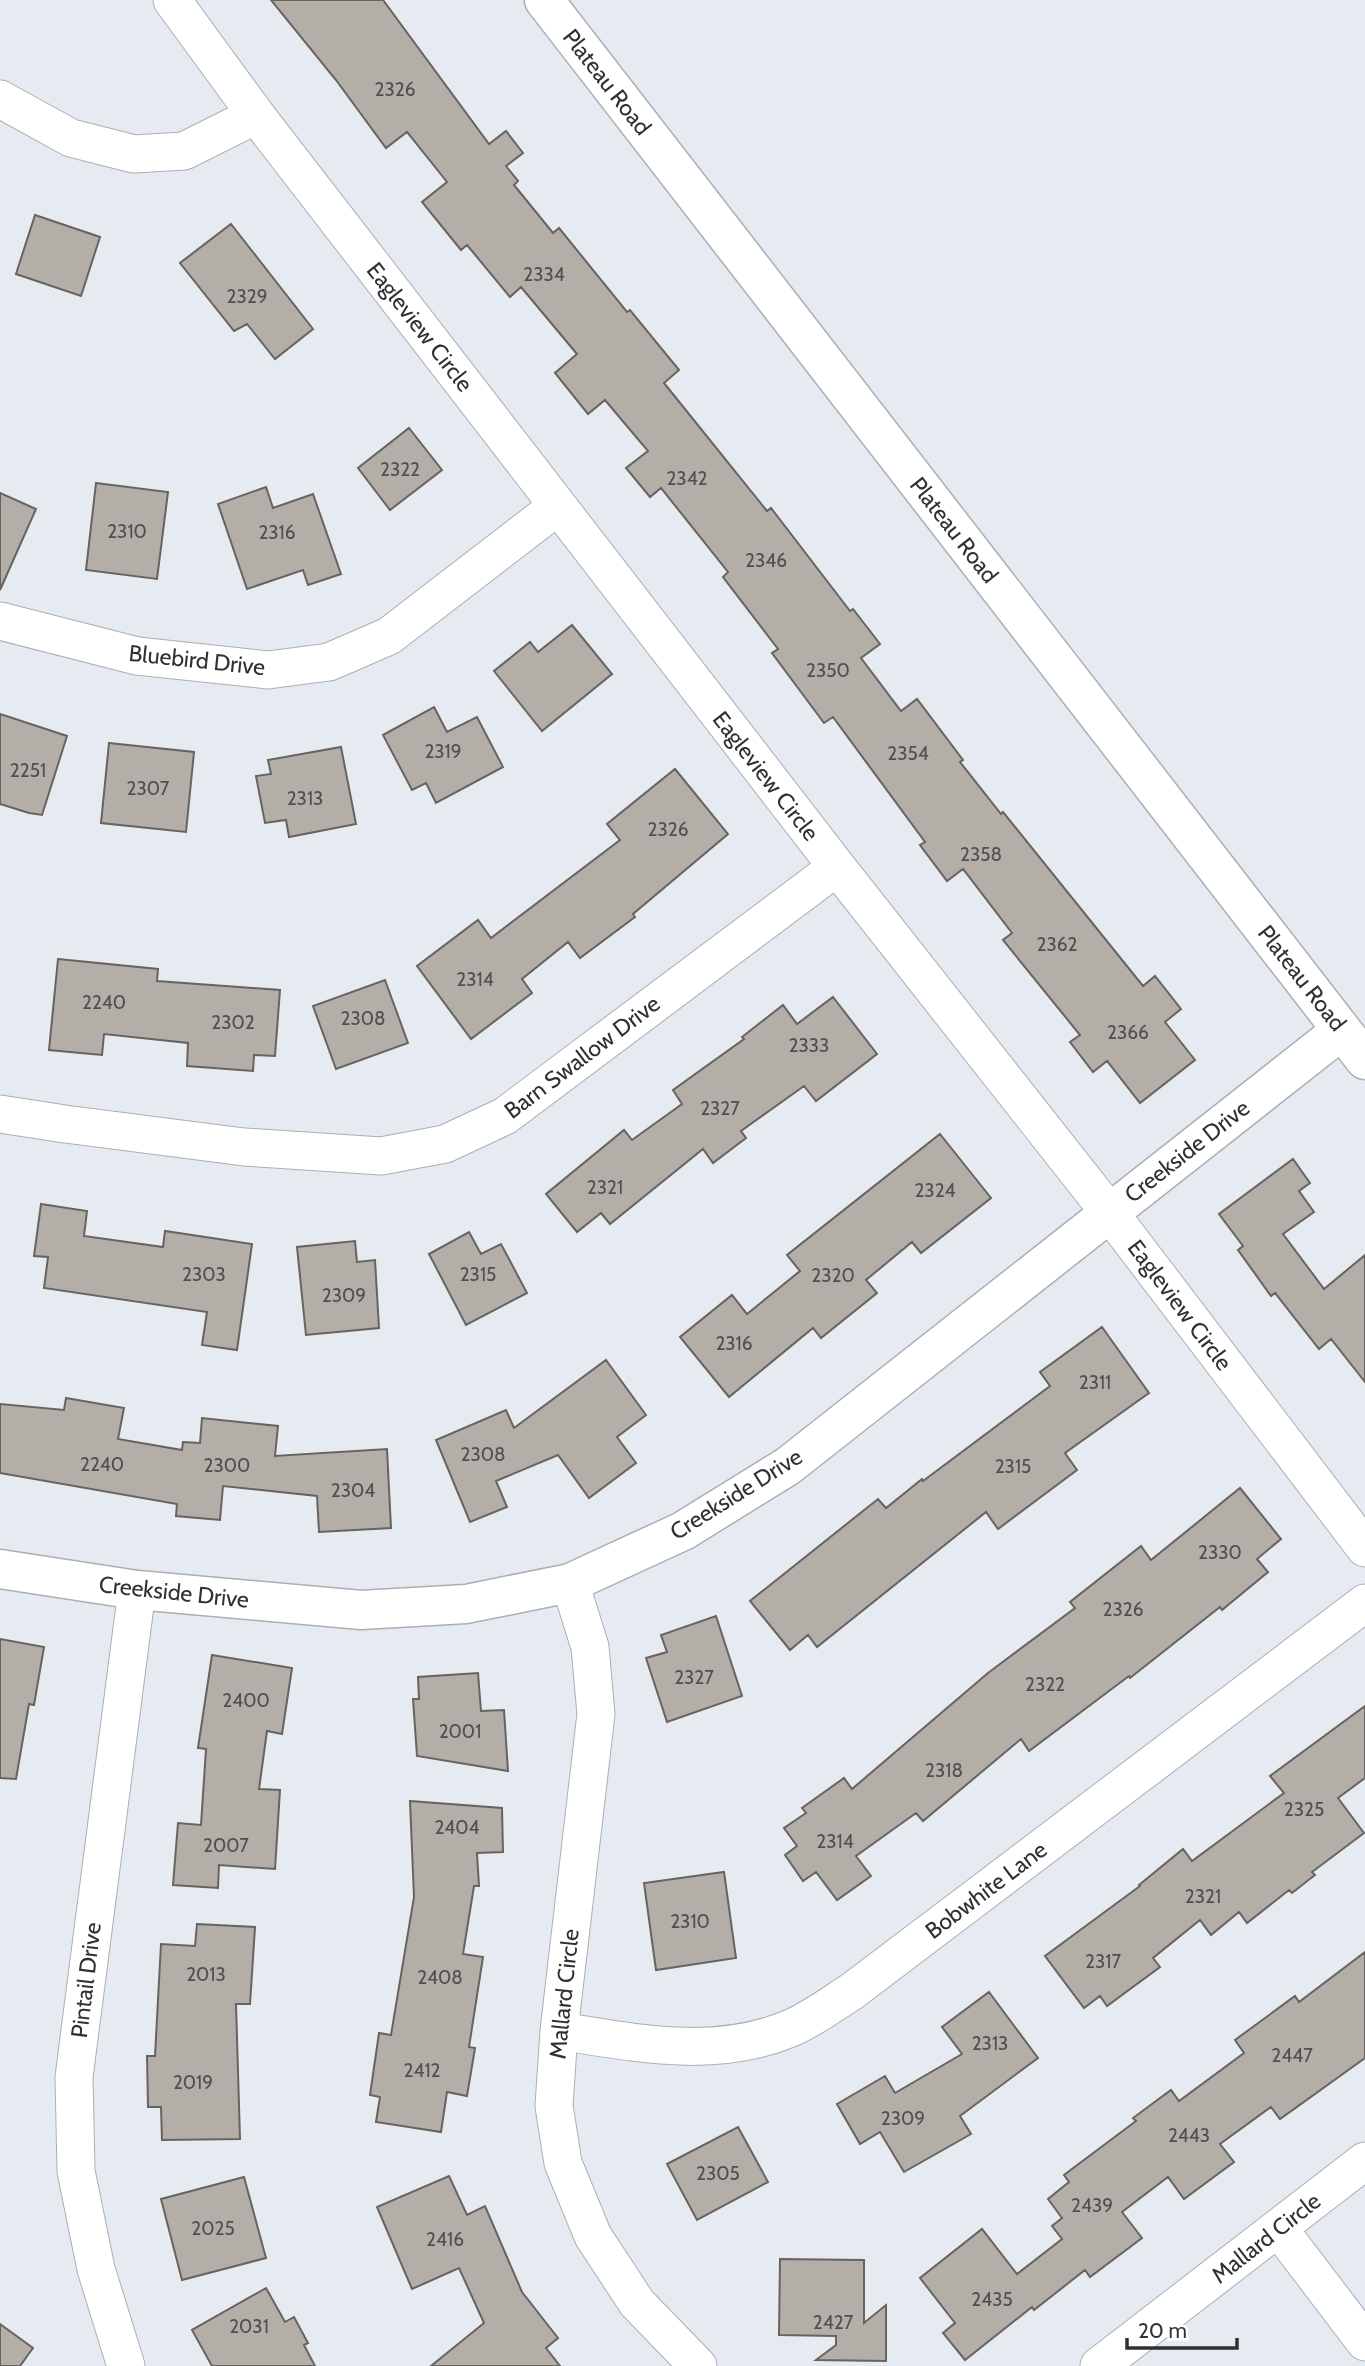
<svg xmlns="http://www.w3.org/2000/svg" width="1365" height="2366" font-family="Cabin,sans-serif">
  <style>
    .building { fill: #b4aea9; stroke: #68635f; stroke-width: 2 }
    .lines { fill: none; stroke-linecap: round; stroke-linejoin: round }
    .minor-casing { stroke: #aaafb4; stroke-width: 39 }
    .tertiary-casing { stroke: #aaafb4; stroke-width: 41 }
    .minor { stroke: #fff; stroke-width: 37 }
    .tertiary { stroke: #fff; stroke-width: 38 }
    .labels { text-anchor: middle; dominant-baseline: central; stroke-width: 6; stroke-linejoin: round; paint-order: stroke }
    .number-label { font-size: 19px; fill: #505050 }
    .street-label { font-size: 23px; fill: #2f3133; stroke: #fff }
  </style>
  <rect width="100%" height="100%" fill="#e6ebf1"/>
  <path class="building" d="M 271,0 L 383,0 L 489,144 L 506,131 L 523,153 L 506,166 L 518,181 L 514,185 L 553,233 L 559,228 L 627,312 L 630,310 L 679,370 L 664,383 L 767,511 L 771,508 L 850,611 L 853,609 L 880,644 L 861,658 L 901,711 L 917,699 L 963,760 L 960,762 L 1001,814 L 1003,812 L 1143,986 L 1155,976 L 1181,1009 L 1165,1022 L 1195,1060 L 1140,1103 L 1107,1061 L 1093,1072 L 1070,1042 L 1080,1035 L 1003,940 L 1012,933 L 963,869 L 947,881 L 920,845 L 925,842 L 833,717 L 824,723 L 772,653 L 778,649 L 723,577 L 728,572 L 661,488 L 650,497 L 626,468 L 648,451 L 605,400 L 588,414 L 555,373 L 577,354 L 521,287 L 510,297 L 467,245 L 461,250 L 422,202 L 447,182 L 407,132 L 386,148 L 336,80 Z
    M 35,215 L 100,237 L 81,296 L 16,274 Z
    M 231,224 L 313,329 L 275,359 L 247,324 L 234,331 L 180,263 Z
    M 409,428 L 442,470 L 390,510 L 358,468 Z
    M 96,483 L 168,492 L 157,579 L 86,570 Z
    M 266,487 L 273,508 L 313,494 L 341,574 L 308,585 L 303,570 L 247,589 L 218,504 Z
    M 0,493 L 36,509 L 0,590 Z
    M 572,625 L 612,674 L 542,731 L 494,671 L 530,642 L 538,652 Z
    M 434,707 L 447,732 L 477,717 L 503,767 L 436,803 L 426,783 L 412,790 L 383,735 Z
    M 0,714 L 67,736 L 42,815 L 29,813 L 0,804 Z
    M 109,743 L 194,752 L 186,832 L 101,823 Z
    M 341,747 L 356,824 L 289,837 L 286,820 L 265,823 L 256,776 L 271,774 L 268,760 Z
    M 675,769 L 728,834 L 633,914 L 635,917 L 580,958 L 568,942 L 522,979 L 532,993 L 471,1039 L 417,966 L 478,920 L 491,938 L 620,840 L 607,824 Z
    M 58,959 L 158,969 L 157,981 L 280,990 L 275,1056 L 254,1055 L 253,1071 L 187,1066 L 188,1043 L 104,1034 L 102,1055 L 49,1050 Z
    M 385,980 L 408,1043 L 336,1069 L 313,1006 Z
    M 833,997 L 877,1054 L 816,1101 L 804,1086 L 741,1131 L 746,1138 L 713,1163 L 703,1149 L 610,1224 L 601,1213 L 577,1232 L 546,1194 L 624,1130 L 632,1140 L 682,1104 L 673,1090 L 744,1039 L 742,1037 L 783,1005 L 797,1024 Z
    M 940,1134 L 991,1198 L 921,1253 L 912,1242 L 866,1280 L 877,1293 L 821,1338 L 813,1328 L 729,1397 L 680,1337 L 732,1295 L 747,1314 L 800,1271 L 787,1255 Z
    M 1293,1159 L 1310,1183 L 1299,1191 L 1314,1212 L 1283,1234 L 1324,1289 L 1365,1255 L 1365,1382 L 1331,1339 L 1319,1349 L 1275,1293 L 1271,1296 L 1238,1250 L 1243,1246 L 1219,1214 Z
    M 41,1204 L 87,1211 L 84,1236 L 163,1247 L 165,1231 L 252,1244 L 237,1350 L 202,1345 L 207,1312 L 44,1288 L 48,1257 L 34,1256 Z
    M 469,1232 L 481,1254 L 501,1244 L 527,1293 L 466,1325 L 429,1254 Z
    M 355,1241 L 357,1262 L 375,1260 L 379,1328 L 306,1335 L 297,1247 Z
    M 1102,1327 L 1149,1393 L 1065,1453 L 1077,1470 L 998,1529 L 986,1512 L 817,1647 L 808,1635 L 790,1650 L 750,1601 L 878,1499 L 886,1508 L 922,1479 L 923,1481 L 1050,1386 L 1040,1372 Z
    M 606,1360 L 646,1415 L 617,1437 L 636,1463 L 589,1498 L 558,1455 L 496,1481 L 507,1507 L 470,1522 L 436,1440 L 506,1410 L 514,1428 Z
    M 66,1398 L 124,1408 L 118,1439 L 182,1450 L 183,1442 L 200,1443 L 202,1418 L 278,1426 L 275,1456 L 387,1449 L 391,1528 L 319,1532 L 317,1496 L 223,1486 L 220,1520 L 176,1516 L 177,1504 L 0,1473 L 0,1404 L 64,1410 Z
    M 1240,1488 L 1281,1539 L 1257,1559 L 1268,1572 L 1222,1610 L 1220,1607 L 1130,1678 L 1129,1676 L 1029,1751 L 1021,1739 L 923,1821 L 916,1813 L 856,1856 L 871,1876 L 837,1900 L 816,1872 L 803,1881 L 785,1855 L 797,1846 L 784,1828 L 806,1813 L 802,1808 L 844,1778 L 852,1789 L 988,1673 L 1075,1608 L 1070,1602 L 1141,1546 L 1151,1560 Z
    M 716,1616 L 742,1696 L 667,1722 L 646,1658 L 667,1652 L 661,1635 Z
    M 0,1639 L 44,1647 L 34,1705 L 29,1704 L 16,1779 L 0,1778 Z
    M 212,1655 L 292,1668 L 282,1734 L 267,1731 L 259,1789 L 280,1790 L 275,1869 L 219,1865 L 218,1888 L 173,1885 L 178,1823 L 201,1825 L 206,1749 L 198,1748 Z
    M 478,1673 L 481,1711 L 504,1710 L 508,1771 L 417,1756 L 413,1699 L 419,1699 L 418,1677 Z
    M 1365,1706 L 1365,1778 L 1338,1798 L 1364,1833 L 1312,1872 L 1315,1875 L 1292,1893 L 1289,1890 L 1247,1923 L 1239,1912 L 1211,1935 L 1200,1920 L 1153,1958 L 1160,1967 L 1107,2006 L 1100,1996 L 1084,2008 L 1045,1956 L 1140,1886 L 1139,1885 L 1183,1849 L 1192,1861 L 1284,1793 L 1270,1776 Z
    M 410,1801 L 502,1808 L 503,1852 L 477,1853 L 479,1886 L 474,1886 L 463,1954 L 483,1957 L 469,2047 L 475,2048 L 467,2096 L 447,2092 L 441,2132 L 376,2122 L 380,2097 L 370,2095 L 379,2033 L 391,2035 L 414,1897 Z
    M 724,1872 L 736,1958 L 656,1970 L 644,1883 Z
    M 197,1924 L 255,1927 L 250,2004 L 236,2004 L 240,2139 L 162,2140 L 161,2107 L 148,2107 L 147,2056 L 155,2056 L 161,1944 L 195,1946 Z
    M 1365,1952 L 1365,2058 L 1280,2119 L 1271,2107 L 1220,2144 L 1234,2162 L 1184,2199 L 1168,2177 L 1122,2212 L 1142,2238 L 1090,2277 L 1085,2270 L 1034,2310 L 1032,2307 L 965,2360 L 943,2333 L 955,2323 L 920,2278 L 982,2229 L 1017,2274 L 1062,2239 L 1052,2226 L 1062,2218 L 1048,2199 L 1069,2182 L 1064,2175 L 1136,2121 L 1133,2118 L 1171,2090 L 1179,2101 L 1244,2053 L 1235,2040 L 1295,1996 L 1299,2002 Z
    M 989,1992 L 1038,2058 L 960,2116 L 971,2134 L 904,2172 L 880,2132 L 860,2144 L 837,2104 L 885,2076 L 895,2093 L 962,2054 L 942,2027 Z
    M 738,2127 L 768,2182 L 697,2220 L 667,2164 Z
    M 449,2176 L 467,2215 L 485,2206 L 522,2292 L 558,2338 L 546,2348 L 560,2366 L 431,2366 L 484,2323 L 459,2268 L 412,2289 L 377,2207 Z
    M 244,2177 L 266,2258 L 182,2280 L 161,2199 Z
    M 780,2259 L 864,2260 L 864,2323 L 886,2305 L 886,2361 L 816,2360 L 836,2345 L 836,2336 L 779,2335 Z
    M 266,2288 L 285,2322 L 294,2317 L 308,2343 L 304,2345 L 315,2366 L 212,2366 L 192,2330 Z
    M 0,2324 L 33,2348 L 20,2366 L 0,2366 Z"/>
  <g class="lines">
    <g class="minor-casing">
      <path id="minor" d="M 172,0 L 256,115 L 837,867 L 1109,1212 L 1365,1548
        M 0,99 L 71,138 L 134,154 L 184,151 L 256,115
        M 0,621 L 137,656 L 268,670 L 329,662 L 389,636 L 558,506
        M 0,1114 L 65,1124 L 244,1147 L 381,1156 L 445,1144 L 505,1116 L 837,867
        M 570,1583 L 590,1647 L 596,1714 L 559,2031 L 554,2106 L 563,2163 L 593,2236 L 637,2303 L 698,2366
        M 559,2031 C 637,2043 716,2060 791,2028 C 812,2019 832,2004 851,1992 L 1365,1603
        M 1279,2229 L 1365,2342
        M 126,2366 L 96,2269 L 76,2171 L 74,2077 L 137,1590
        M 1099,2366 L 1365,2161"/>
    </g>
    <g class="tertiary-casing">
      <path id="tertiary" d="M 544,0 L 1365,1060
        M 0,1569 L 137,1590 L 361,1610 L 466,1604 L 570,1583 L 683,1531 L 788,1466 L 1342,1030"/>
    </g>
    <use href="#minor" class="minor"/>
    <use href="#tertiary" class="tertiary"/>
  </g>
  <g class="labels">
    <g class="number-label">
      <text x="395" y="89">2326</text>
      <text x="544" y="274">2334</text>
      <text x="247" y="296">2329</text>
      <text x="400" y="469">2322</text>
      <text x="687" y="478">2342</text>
      <text x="127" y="531">2310</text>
      <text x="277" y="532">2316</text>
      <text x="766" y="560">2346</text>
      <text x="828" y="670">2350</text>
      <text x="443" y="751">2319</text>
      <text x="908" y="753">2354</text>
      <text x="28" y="770">2251</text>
      <text x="148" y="788">2307</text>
      <text x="305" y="798">2313</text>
      <text x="668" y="829">2326</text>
      <text x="981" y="854">2358</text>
      <text x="1057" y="944">2362</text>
      <text x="475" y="979">2314</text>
      <text x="104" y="1002">2240</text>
      <text x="363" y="1018">2308</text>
      <text x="233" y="1022">2302</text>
      <text x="1128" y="1032">2366</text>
      <text x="809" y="1045">2333</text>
      <text x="720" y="1108">2327</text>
      <text x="605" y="1187">2321</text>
      <text x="935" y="1190">2324</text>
      <text x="204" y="1274">2303</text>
      <text x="478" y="1274">2315</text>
      <text x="833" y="1275">2320</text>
      <text x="344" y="1295">2309</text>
      <text x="734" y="1343">2316</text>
      <text x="1095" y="1382">2311</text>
      <text x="483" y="1454">2308</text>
      <text x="102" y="1464">2240</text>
      <text x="227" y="1465">2300</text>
      <text x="1013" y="1466">2315</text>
      <text x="353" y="1490">2304</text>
      <text x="1220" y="1552">2330</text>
      <text x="1123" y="1609">2326</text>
      <text x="694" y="1677">2327</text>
      <text x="1045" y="1684">2322</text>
      <text x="246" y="1700">2400</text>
      <text x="460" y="1731">2001</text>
      <text x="944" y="1770">2318</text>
      <text x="1304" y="1809">2325</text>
      <text x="457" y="1827">2404</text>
      <text x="835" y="1841">2314</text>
      <text x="226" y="1845">2007</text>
      <text x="1203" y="1896">2321</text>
      <text x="690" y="1921">2310</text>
      <text x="1103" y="1961">2317</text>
      <text x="206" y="1974">2013</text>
      <text x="440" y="1977">2408</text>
      <text x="990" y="2043">2313</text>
      <text x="1292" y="2055">2447</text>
      <text x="422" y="2070">2412</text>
      <text x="193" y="2082">2019</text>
      <text x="903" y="2118">2309</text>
      <text x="1189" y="2135">2443</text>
      <text x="718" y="2173">2305</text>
      <text x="1092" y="2205">2439</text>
      <text x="213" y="2228">2025</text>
      <text x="445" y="2239">2416</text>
      <text x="992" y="2299">2435</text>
      <text x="833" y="2322">2427</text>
      <text x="249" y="2326">2031</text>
    </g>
    <g class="street-label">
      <text transform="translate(607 82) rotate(52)">Plateau Road</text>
      <text transform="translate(420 327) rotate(52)">Eagleview Circle</text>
      <text transform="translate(954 530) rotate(52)">Plateau Road</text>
      <text transform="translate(197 660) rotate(6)">Bluebird Drive</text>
      <text transform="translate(766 776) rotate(52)">Eagleview Circle</text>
      <text transform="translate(1302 978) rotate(52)">Plateau Road</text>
      <text transform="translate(582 1057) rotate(-37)">Barn Swallow Drive</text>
      <text transform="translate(1187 1151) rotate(-38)">Creekside Drive</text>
      <text transform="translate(1180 1305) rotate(53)">Eagleview Circle</text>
      <text transform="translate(736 1494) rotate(-32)">Creekside Drive</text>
      <text transform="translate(174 1592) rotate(6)">Creekside Drive</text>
      <text transform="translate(986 1890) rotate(-37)">Bobwhite Lane</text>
      <text transform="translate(86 1980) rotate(-83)">Pintail Drive</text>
      <text transform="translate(564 1994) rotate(-84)">Mallard Circle</text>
      <text transform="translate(1266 2238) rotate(-38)">Mallard Circle</text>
    </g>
  </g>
  <path d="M1127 2338v10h110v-10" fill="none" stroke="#2f3133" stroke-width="3.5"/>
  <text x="1138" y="2338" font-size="21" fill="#2f3133" stroke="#ffffff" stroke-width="5" paint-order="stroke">20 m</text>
</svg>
